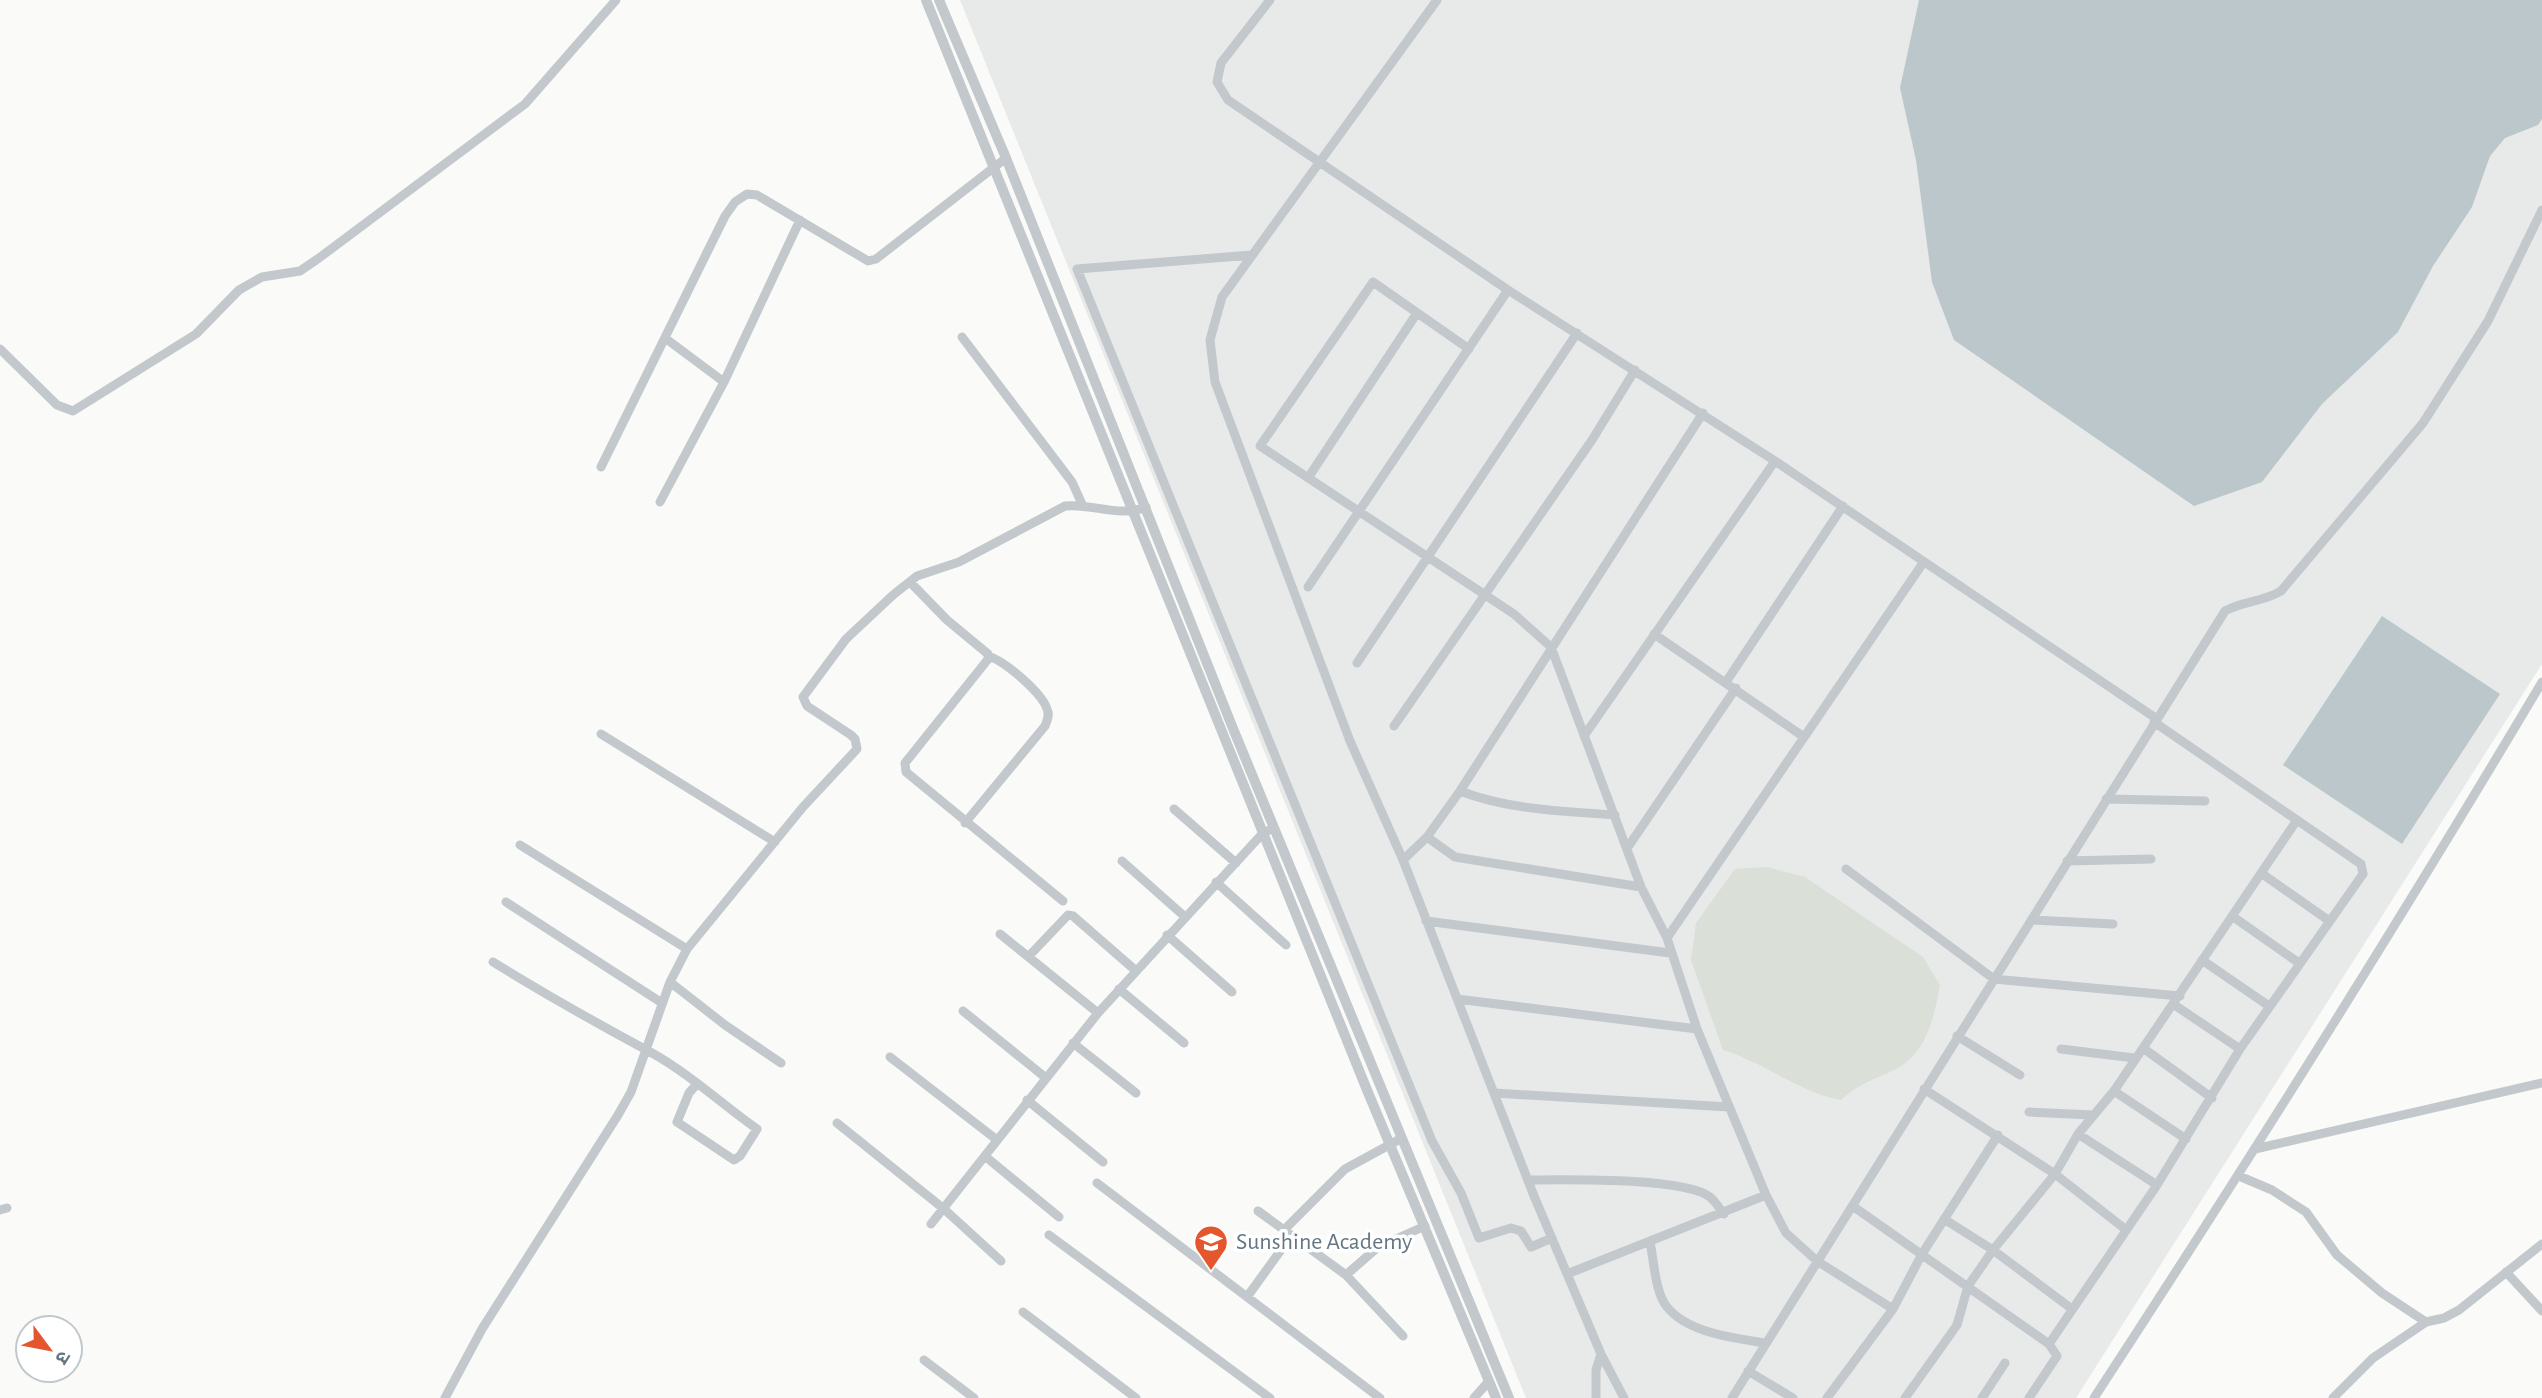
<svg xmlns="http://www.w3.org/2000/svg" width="2542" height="1398" font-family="'Alegreya Sans','Noto Sans Devanagari',sans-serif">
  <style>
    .built { fill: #e8e9e9 }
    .green { fill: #dadfd7 }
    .water { fill: #bbc7cb }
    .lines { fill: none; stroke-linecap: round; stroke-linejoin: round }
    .minor { stroke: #c3c8cc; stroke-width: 9 }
    .tertiary { stroke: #c3c8cc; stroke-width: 10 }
    .labels { text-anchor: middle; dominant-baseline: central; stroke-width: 7; stroke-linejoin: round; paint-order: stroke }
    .poi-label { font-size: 24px; fill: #657683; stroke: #fff; text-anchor: start }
  </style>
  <rect width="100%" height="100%" fill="#fafaf8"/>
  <path class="built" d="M 960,0 L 2542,0 L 2542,664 L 2076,1398 L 1526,1398 Z"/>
  <path class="green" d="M 1767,867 L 1805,877 L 1923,957 L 1940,985 C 1934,1017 1927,1054 1894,1070 C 1872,1081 1861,1082 1841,1100 C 1800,1093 1764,1062 1723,1050 L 1691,960 L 1696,923 L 1735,869 Z"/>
  <path class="water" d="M 1919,0 L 2542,0 L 2542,119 L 2538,125 L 2505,138 L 2490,156 L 2472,207 L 2433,266 L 2398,332 L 2322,404 L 2262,482 L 2194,506 L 1954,340 L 1932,282 L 1916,160 L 1900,88 Z
    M 2382,616 L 2500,694 L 2402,844 L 2283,765 Z"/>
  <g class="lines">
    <path class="minor" d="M 1270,0 L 1221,63 L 1217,82 L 1228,100 L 1508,290 L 1775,461 L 2157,719
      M 1437,0 L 1222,297 L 1210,340 L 1215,382 L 1350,741 L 1403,860 L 1534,1196 L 1601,1354 L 1624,1398
      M 1252,255 L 1077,269 L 1432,1141 L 1461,1193 L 1479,1238 L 1511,1228 L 1521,1231 L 1531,1247 L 1552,1238
      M 962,337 L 1072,482 L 1082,504
      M 665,338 L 724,382
      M 0,349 L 57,405 L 73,411 L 196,334 L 239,290 L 262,277 L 300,271 L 319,258 L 525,104 L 616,0
      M 1469,349 L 1373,282 L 1260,446 L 1514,614 L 1551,647 L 1641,887 L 1667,938 L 1697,1029 L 1766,1195 L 1786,1233 L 1817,1261 L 1893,1309
      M 601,467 L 725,216 L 735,202 L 747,194 L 757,195 L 868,261 L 876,259 L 1006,158
      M 1308,478 L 1417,313
      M 660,502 L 724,382 L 800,220
      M 910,582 L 947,620 L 988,654 L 989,658 L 905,763 L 906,772 L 1063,901
      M 1308,587 L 1508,290
      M 1654,634 L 1804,737
      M 1357,663 L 1577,333
      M 1726,682 L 1843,506
      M 1394,726 L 1592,440 L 1635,370
      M 601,734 L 775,842
      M 1584,736 L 1775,461
      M 1460,791 C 1509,810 1563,811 1615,815
      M 2106,799 L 2205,801
      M 1174,809 L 1236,863
      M 965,823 L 1045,726 C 1047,721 1050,715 1047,709 C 1042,693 1005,661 988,656
      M 1427,837 L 1455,857 L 1641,887
      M 520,845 L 687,949
      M 1628,847 L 1736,688
      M 1403,860 L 1427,837 L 1460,791 L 1703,413
      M 1122,861 L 1184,916
      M 2067,861 L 2151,859
      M 1846,869 L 1994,979 L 2180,996
      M 2261,873 L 2328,920
      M 1216,882 L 1286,945
      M 506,902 L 662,1003
      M 2232,916 L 2299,963
      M 2031,920 L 2113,924
      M 1426,921 L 1670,953
      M 1000,934 L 1098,1013
      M 1167,935 L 1232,992
      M 1667,938 L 1923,563
      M 1029,956 L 1068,915 L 1073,916 L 1135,970
      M 2202,960 L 2269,1006
      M 493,962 C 545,994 598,1024 652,1053 C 688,1073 722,1104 757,1129 L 740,1156 L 734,1160 L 677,1122 L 689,1093 L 696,1085
      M 670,982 L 725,1025 L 781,1063
      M 1119,989 L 1184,1043
      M 1457,999 L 1697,1029
      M 2173,1004 L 2240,1049
      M 963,1011 L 1046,1078
      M 1957,1036 L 2020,1075
      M 1073,1043 L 1136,1093
      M 2143,1048 L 2212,1098
      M 2061,1049 L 2134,1058
      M 890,1057 L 997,1140
      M 1924,1089 L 2055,1174 L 2125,1229
      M 2114,1091 L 2186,1139
      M 1494,1093 L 1729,1107
      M 1027,1100 L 1103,1162
      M 2029,1112 L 2093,1115
      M 837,1123 L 944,1209 L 1001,1261
      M 2078,1134 L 2157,1185
      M 2255,1149 L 2542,1083
      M 986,1157 L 1059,1217
      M 2239,1176 L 2272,1190 L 2306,1212 L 2337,1255 L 2382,1293 L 2426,1322
      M 1528,1180 C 1564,1180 1683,1177 1710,1197 C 1715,1201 1720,1209 1724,1214
      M 1097,1183 L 1380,1398
      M 1854,1207 L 2049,1344 L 2057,1356 L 2029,1398
      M 0,1210 L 7,1208
      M 1258,1211 L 1346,1275 L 1403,1336
      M 1944,1219 L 1993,1250 L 2072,1309
      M 931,1224 L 1098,1013 L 1263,833 L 1274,828
      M 1284,1230 L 1345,1169 L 1402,1138
      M 1049,1235 L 1270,1398
      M 1650,1242 C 1654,1261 1655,1292 1667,1307 C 1688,1333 1734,1338 1765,1343
      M 2506,1272 L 2542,1311
      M 1567,1274 L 1766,1195
      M 1346,1275 L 1378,1247 L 1425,1226
      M 1247,1297 L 1291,1236
      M 1023,1312 L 1136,1398
      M 2049,1344 L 2157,1185 L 2240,1049 L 2363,874 L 2361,864 L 2154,722
      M 924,1360 L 974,1398
      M 1748,1371 L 1793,1398
      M 445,1398 L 482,1329 L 618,1115 L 631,1092 L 670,982 L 687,949 L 803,807 L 857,749 L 855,739 L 851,735 L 807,706 L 803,697 L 846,639 L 893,595 L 917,576 L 959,562 L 1065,506 C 1092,503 1120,518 1146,507
      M 1474,1398 L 1489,1381
      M 1596,1398 L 1596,1370 L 1601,1354
      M 1732,1398 L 2225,611 C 2243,601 2263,602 2281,591 L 2423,423 L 2488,321 L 2542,210
      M 1827,1398 L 1893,1309 L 1922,1254 L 1998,1135
      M 1905,1398 L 1957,1325 L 1968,1286 L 1993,1250 L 2055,1174 L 2078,1134 L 2114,1091 L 2297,820
      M 1982,1398 L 2005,1363
      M 2094,1398 C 2248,1162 2398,924 2542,682
      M 2333,1398 L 2373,1358 L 2426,1322 L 2444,1318 L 2459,1310 L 2542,1244"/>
    <path class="tertiary" d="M 926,0 L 1367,1090 L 1496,1398
      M 939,0 L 1006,158 L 1232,726 L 1509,1398"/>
  </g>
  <defs>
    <g id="school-pin" transform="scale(1.75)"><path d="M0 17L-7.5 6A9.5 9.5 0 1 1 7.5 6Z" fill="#e4572e" stroke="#fff"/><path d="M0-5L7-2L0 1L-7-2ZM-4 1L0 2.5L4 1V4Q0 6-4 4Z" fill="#fff"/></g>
  </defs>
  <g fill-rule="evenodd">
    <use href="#school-pin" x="1211" y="1242"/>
  </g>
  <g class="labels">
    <g class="poi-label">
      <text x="1236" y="1242">Sunshine Academy</text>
    </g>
  </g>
  <g transform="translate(49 1349) rotate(122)"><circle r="33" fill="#ffffff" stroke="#c1c8cd" stroke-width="2"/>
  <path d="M0-5L12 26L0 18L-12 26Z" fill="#e4572e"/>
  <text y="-10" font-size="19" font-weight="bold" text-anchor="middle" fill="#657683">उ</text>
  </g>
</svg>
